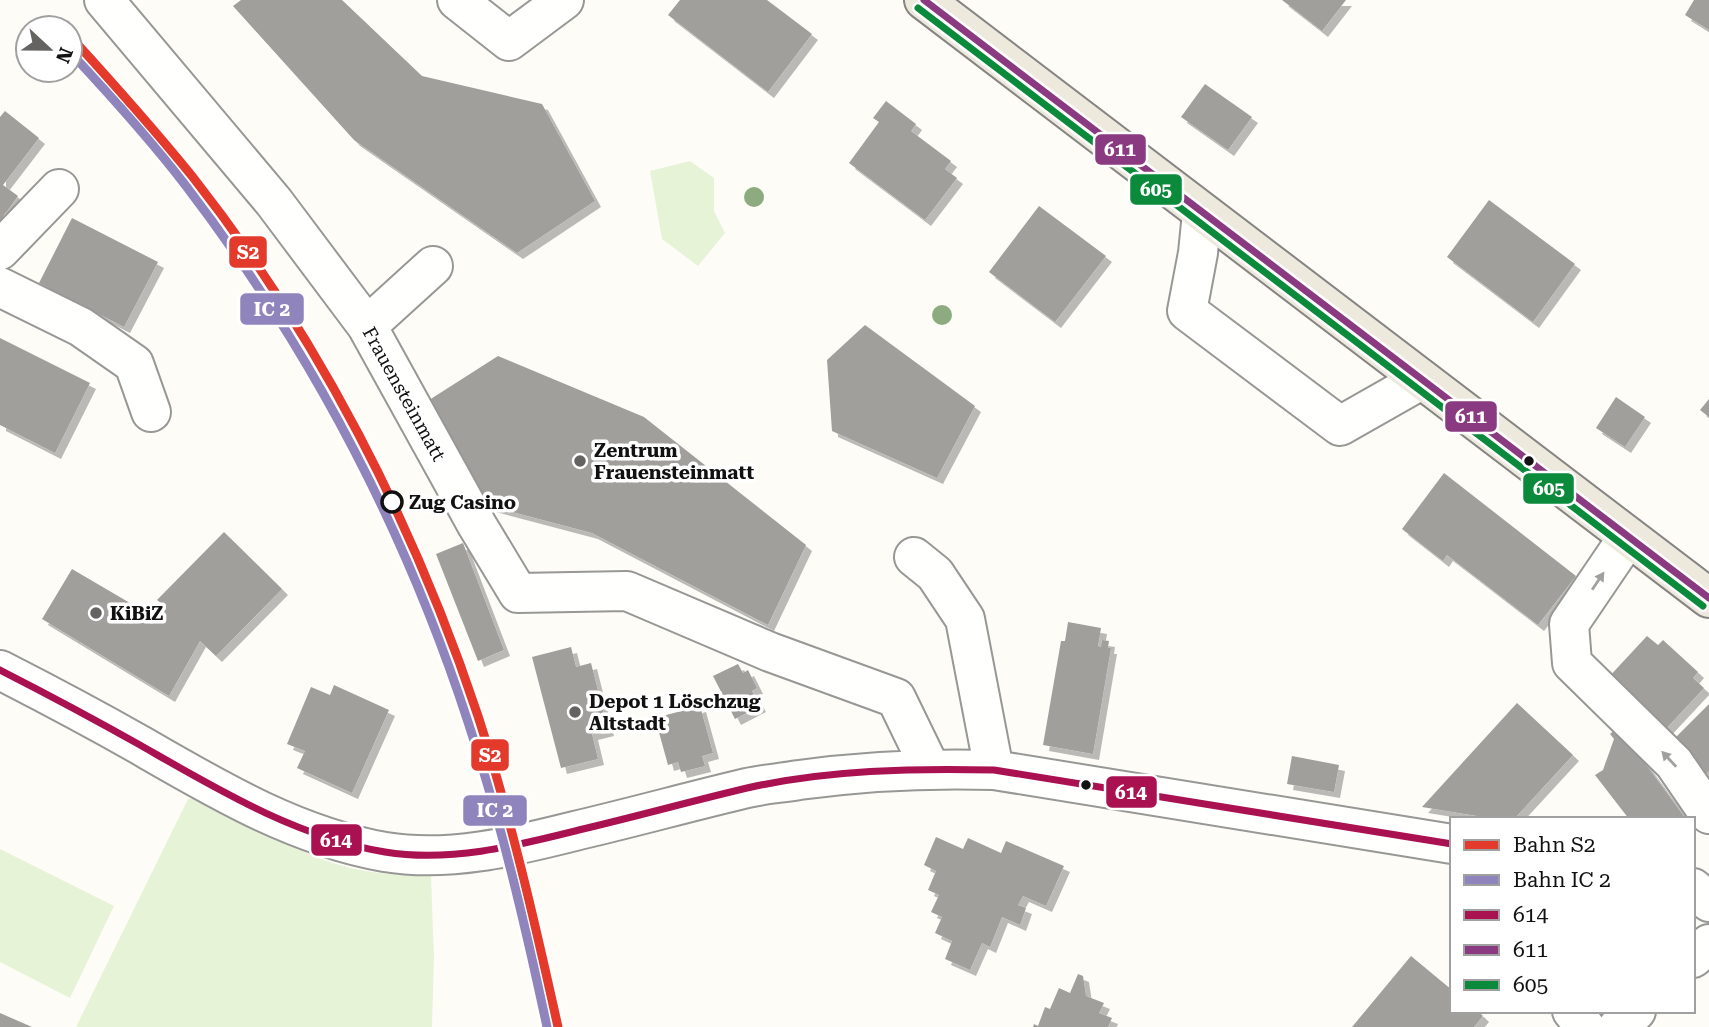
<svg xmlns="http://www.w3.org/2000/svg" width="1709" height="1027" font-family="'Roboto Serif',serif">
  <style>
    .green { fill: #e7f3d7 }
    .building { fill: #a19f9c; filter: url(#shadow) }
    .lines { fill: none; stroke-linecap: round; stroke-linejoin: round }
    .minor-casing { stroke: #979795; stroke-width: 42 }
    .major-casing { stroke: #858482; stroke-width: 42 }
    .minor { stroke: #fffffe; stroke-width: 38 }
    .major { stroke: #ede9dc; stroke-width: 38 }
    .bus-1-casing { stroke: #fff; stroke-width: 12 }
    .bus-2-casing { stroke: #fff; stroke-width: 12 }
    .bus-3-casing { stroke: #fff; stroke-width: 12 }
    .bus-1 { stroke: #aa1150; stroke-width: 7 }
    .bus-2 { stroke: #8a3a80; stroke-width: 7 }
    .bus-3 { stroke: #0a8a3a; stroke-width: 7 }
    .rail-1-casing { stroke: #fff; stroke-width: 14 }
    .rail-2-casing { stroke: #fff; stroke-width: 14 }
    .rail-1 { stroke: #e33a2b; stroke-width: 9 }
    .rail-2 { stroke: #9084bd; stroke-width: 9 }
    .tree { fill: #8cac80 }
    .oneway { fill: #a0a09f }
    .poi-dot { fill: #646362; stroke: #fff; stroke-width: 2.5 }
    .bus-dot { fill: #111; stroke: #fff; stroke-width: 2.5 }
    .stop-dot { fill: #fff; stroke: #111; stroke-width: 3.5 }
    .labels { text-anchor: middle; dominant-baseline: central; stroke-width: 7; stroke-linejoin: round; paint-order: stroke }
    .street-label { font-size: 19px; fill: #111; stroke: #fff }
    .poi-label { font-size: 19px; font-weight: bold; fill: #111; stroke: #fff; text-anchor: start }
    .stop-label { font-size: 19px; font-weight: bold; fill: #111; stroke: #fff; text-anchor: start }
    .line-badge { stroke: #fff; stroke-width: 2.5 }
    .badge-label { font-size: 19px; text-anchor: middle; font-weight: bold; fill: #fff }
  </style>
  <defs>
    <filter id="shadow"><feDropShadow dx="6" dy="6" stdDeviation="0" flood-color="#0004"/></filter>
  </defs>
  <rect width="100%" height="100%" fill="#fdfcf7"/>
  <path class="green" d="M 690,161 L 714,178 L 714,211 L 725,233 L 698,266 L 662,239 L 650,171 Z
    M 198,797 C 237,819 278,841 319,858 C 353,872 395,876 431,876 L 434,958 L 432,1027 L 76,1027 L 188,799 Z
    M 0,849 L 114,906 L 70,998 L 0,962 Z"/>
  <path class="building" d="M 241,0 L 342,0 L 422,76 L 542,104 L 595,201 L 517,253 L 354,140 L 233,6 Z
    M 680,0 L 767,0 L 812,34 L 768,92 L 668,15 Z
    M 1282,0 L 1346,0 L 1322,31 Z
    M 1694,0 L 1709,0 L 1709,30 L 1685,15 Z
    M 1205,84 L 1252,117 L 1228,150 L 1181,117 Z
    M 886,101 L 916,124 L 911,131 L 951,161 L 945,169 L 957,178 L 925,220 L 849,163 L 879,122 L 873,118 Z
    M 5,111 L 39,138 L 3,185 L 18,196 L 0,221 L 0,117 Z
    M 1489,200 L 1575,264 L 1533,322 L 1447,257 Z
    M 1039,206 L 1106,256 L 1055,322 L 989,272 Z
    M 72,218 L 158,262 L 124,327 L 39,283 Z
    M 865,325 L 975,406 L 937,478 L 832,431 L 827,360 Z
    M 0,338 L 90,383 L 55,453 L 0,425 Z
    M 498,356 L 644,417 L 806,545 L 768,625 L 592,533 L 486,505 L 426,402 Z
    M 1616,397 L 1645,417 L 1625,447 L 1596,428 Z
    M 1709,399 L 1709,417 L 1700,410 Z
    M 1444,473 L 1576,576 L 1538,625 L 1447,555 L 1443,561 L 1402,529 Z
    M 224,532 L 282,589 L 216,656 L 200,641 L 169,696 L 42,619 L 72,569 L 159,620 L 166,607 L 157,600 Z
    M 463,543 L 504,650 L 478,661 L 436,554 Z
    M 1068,622 L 1101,628 L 1098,646 L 1101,647 L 1102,640 L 1109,641 L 1108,648 L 1111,648 L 1093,754 L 1043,745 L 1061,641 L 1065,641 Z
    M 1647,636 L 1658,645 L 1663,640 L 1698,672 L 1693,678 L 1704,688 L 1662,733 L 1606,680 Z
    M 571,647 L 576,667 L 591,663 L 608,730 L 592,734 L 598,759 L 561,768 L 532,657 Z
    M 738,664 L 743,673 L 748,670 L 757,688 L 752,691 L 760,706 L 735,719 L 713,676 Z
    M 334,685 L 389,710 L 352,793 L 297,768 L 305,751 L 287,744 L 311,687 L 330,695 Z
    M 1517,703 L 1573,755 L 1514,819 L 1496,819 L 1422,807 Z
    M 1709,704 L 1709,771 L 1705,775 L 1671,742 Z
    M 700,706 L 713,753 L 702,756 L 705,766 L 681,772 L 678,762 L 668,765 L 655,718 Z
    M 1617,728 L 1628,740 L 1686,819 L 1629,819 L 1595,775 L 1603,770 L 1614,739 L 1610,734 Z
    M 1292,756 L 1339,765 L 1334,792 L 1287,784 Z
    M 936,837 L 963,849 L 968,838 L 1001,853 L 1006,841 L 1064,866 L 1046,906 L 1023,896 L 1018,905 L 1026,908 L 1020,925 L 1002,917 L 990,947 L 982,943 L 970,970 L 945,959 L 952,941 L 935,933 L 942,917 L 931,912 L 939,895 L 928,890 L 936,871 L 924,865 Z
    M 1411,956 L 1452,990 L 1452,1011 L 1478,1011 L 1483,1016 L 1474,1027 L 1352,1027 Z
    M 1078,974 L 1083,976 L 1086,996 L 1104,1003 L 1099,1013 L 1112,1018 L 1108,1027 L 1033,1027 L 1034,1024 L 1038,1026 L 1045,1007 L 1050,1009 L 1059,988 L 1070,993 Z
    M 0,1013 L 32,1027 L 0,1027 Z"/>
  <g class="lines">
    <g class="minor-casing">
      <path id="minor" d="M 104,0 L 274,202 L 367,326 L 477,525 L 518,593 L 627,591 L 770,652 L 896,698 L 930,768
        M 457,0 L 509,41 L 564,0
        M 1202,213 L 1198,253 L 1187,311 L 1340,426 L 1421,380
        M 0,250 L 59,189
        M 0,287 L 81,327 L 134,364 L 151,412
        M 367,326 L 433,266
        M 1628,537 L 1569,624 L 1572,663 L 1674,763 L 1709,814
        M 914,557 L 935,574 L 965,619 L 994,770
        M 0,670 C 47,694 94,719 140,745 C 218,790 295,836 385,852 C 452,863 519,845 583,829 C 638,816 692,801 747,788 C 764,784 782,783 799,780 C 864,771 928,768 994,770 L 1452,844
        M 1693,888 L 1709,902
        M 1693,958 L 1709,944
        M 1572,1011 L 1585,1027
        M 1618,1027 L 1636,1011"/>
    </g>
    <g class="major-casing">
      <path id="major" d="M 924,0 L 1709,598"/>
    </g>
    <use href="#minor" class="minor"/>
    <use href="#major" class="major"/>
    <g class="bus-1-casing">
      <path id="bus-1" d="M 0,670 C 47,694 94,719 140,745 C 217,789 296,837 385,852 C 452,863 519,845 583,829 C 638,816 692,801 747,788 C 827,770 913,768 994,770 L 1452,844"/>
    </g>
    <g class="bus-2-casing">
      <path id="bus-2" d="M 924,0 L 1709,598"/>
    </g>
    <g class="bus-3-casing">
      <path id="bus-3" d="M 918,8 L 1703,606"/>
    </g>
    <use href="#bus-1" class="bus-1"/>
    <use href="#bus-2" class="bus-2"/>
    <use href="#bus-3" class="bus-3"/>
    <g class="rail-1-casing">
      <path id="rail-1" d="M 70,36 C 112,82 153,128 192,176 C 318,336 414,523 478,716 C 511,818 535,923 558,1027"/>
    </g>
    <g class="rail-2-casing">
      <path id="rail-2" d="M 70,52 C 110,95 150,139 186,186 C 309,347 405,529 468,722 C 501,822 525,924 547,1027"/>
    </g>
    <use href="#rail-1" class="rail-1"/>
    <use href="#rail-2" class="rail-2"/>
  </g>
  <g class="tree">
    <circle cx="754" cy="197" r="10"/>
    <circle cx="942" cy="315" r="10"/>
  </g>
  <defs><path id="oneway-solid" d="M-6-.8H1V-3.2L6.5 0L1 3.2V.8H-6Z" transform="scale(1.75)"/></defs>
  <g class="oneway">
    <use href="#oneway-solid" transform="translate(1598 581) rotate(-56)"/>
    <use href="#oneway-solid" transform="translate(1669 759) rotate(-133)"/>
  </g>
  <g class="poi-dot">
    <circle cx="580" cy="461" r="7"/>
    <circle cx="96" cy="613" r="7"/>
    <circle cx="575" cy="712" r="7"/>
  </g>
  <g class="bus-dot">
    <circle cx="1529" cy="461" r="6"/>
    <circle cx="1086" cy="785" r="6"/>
  </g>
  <circle class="stop-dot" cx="392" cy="502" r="10"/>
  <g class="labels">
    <g class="street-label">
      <text transform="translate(404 394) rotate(61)">Frauensteinmatt</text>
    </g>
    <g class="poi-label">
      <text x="594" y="450">Zentrum<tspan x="594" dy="22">Frauensteinmatt</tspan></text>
      <text x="110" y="613">KiBiZ</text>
      <text x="589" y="701">Depot 1 Löschzug<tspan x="589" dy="22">Altstadt</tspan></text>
    </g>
    <g class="stop-label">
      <text x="409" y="502">Zug Casino</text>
    </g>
  </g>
  <g class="line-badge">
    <rect x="1094" y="133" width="53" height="33" rx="7" fill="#8a3a80"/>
    <rect x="1129" y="173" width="54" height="33" rx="7" fill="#0a8a3a"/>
    <rect x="228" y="235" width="40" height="34" rx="7" fill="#e33a2b"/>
    <rect x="239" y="292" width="66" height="34" rx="7" fill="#9084bd"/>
    <rect x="1444" y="400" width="54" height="33" rx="7" fill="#8a3a80"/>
    <rect x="1522" y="472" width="53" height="33" rx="7" fill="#0a8a3a"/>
    <rect x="470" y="738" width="40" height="34" rx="7" fill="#e33a2b"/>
    <rect x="1105" y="775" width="53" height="34" rx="7" fill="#aa1150"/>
    <rect x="462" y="794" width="66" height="33" rx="7" fill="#9084bd"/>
    <rect x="310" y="823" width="53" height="34" rx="7" fill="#aa1150"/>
  </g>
  <g class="badge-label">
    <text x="1120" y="156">611</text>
    <text x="1156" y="196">605</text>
    <text x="248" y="259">S2</text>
    <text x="272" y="316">IC 2</text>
    <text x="1471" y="423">611</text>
    <text x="1549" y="495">605</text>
    <text x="490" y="762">S2</text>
    <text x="1131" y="799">614</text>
    <text x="495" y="817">IC 2</text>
    <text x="336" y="847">614</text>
  </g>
  <rect x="1450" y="817" width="245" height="196" fill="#ffffff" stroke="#a0a0a0" stroke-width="2"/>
  <rect x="1464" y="840" width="35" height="10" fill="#e33a2b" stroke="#a0a0a0" stroke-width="2"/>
  <text x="1513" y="852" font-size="21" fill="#111111">Bahn S2</text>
  <rect x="1464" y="875" width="35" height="10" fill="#9084bd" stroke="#a0a0a0" stroke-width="2"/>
  <text x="1513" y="887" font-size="21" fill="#111111">Bahn IC 2</text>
  <rect x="1464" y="910" width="35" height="10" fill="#aa1150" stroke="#a0a0a0" stroke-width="2"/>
  <text x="1513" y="922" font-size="21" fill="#111111">614</text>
  <rect x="1464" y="945" width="35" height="10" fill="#8a3a80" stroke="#a0a0a0" stroke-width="2"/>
  <text x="1513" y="957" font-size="21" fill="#111111">611</text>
  <rect x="1464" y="980" width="35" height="10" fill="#0a8a3a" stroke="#a0a0a0" stroke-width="2"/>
  <text x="1513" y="992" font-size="21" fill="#111111">605</text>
  <g transform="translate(49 49) rotate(112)"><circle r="33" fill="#ffffff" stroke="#a0a0a0" stroke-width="2"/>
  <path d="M0-5L12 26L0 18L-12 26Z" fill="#646362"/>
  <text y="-10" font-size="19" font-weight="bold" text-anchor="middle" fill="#111111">N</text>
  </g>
</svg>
